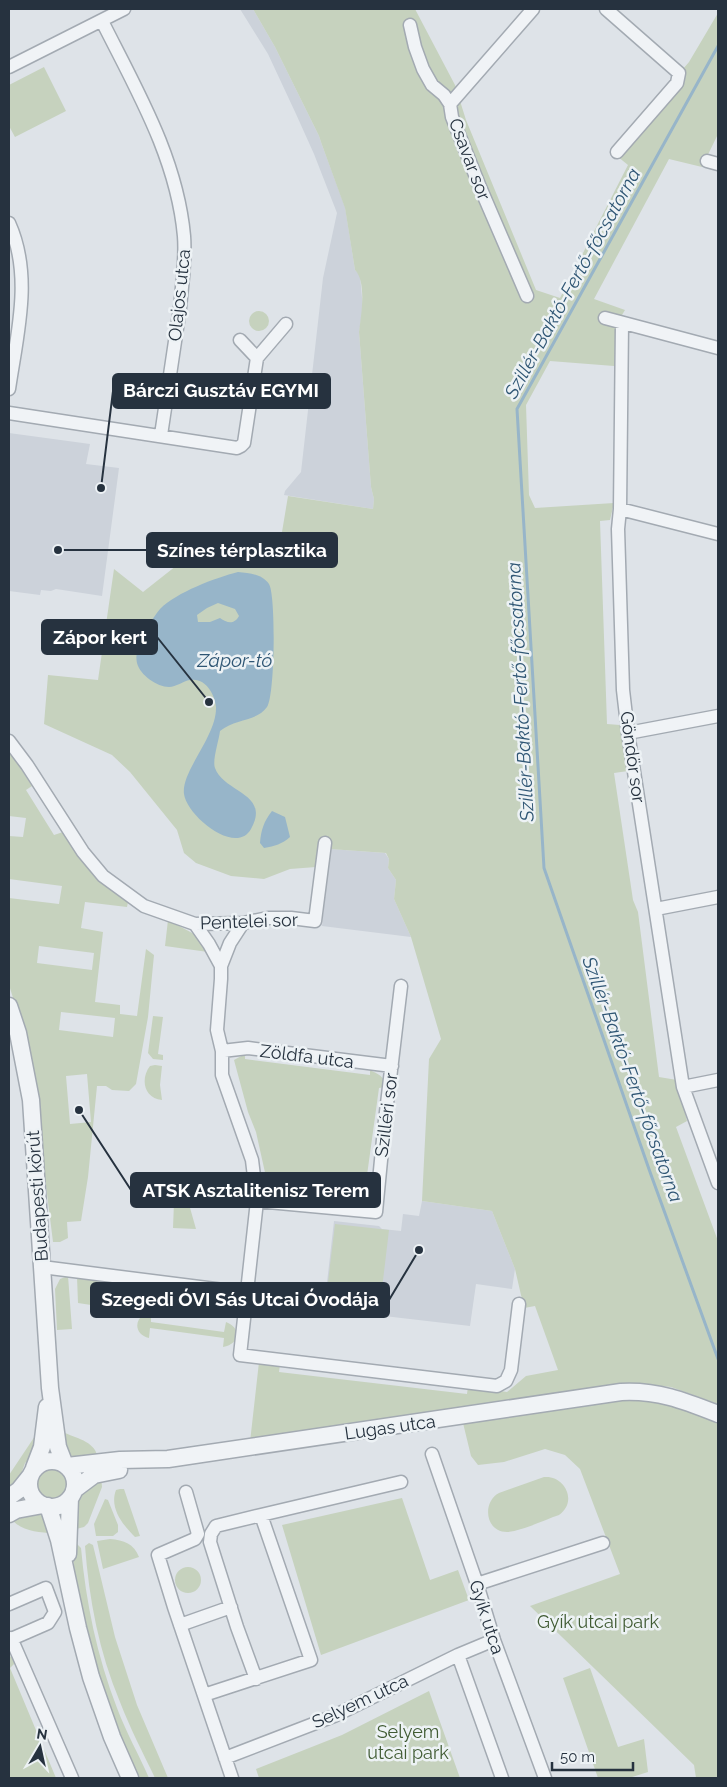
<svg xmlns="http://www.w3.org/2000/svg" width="727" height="1787" font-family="Raleway,sans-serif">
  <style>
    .built { fill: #ccd2da }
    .green { fill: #c6d2be; fill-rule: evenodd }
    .water { fill: #97b5c9; fill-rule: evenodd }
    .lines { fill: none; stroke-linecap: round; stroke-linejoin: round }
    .stream { stroke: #97b5c9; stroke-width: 3 }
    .minor-casing { stroke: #a3aab2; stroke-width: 15 }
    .tertiary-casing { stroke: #a3aab2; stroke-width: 19 }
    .minor { stroke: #f0f3f6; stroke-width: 12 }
    .tertiary { stroke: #f0f3f6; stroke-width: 16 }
    .labels { text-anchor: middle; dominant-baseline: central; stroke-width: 5; stroke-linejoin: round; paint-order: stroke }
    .street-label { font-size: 18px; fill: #26323f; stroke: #edf2f5 }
    .park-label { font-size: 18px; fill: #405b33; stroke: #edf2f5 }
    .water-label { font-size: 19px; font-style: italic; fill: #2f5674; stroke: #edf2f5 }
    .leader { fill: none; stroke: #26323f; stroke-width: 2 }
    .callout-dot { fill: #26323f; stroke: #edf2f5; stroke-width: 2 }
    .callout { fill: #26323f; stroke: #26323f; stroke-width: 2 }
    .callout-label { font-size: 19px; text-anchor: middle; font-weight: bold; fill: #fff }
  </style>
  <rect width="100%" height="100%" fill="#dee3e8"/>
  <path class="built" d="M 240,9 L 253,9 L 275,47 L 319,136 L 322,145 L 345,207 L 355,270 L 360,275 L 363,309 L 359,332 L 371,487 L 374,499 L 373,509 L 284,495 L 285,491 L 301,472 L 323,278 L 337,213 L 314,154 L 296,114 L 268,54 Z
    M 9,433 L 90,444 L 86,464 L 119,468 L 102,596 L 56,589 L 51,591 L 41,590 L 40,595 L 9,591 Z
    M 330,849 L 385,853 L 389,859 L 388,868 L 396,880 L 394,899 L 411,937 L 322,926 Z
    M 422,1201 L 492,1211 L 515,1269 L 512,1289 L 476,1284 L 470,1326 L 324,1309 L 334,1221 L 379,1226 L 382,1229 L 401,1231 L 403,1214 L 419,1216 Z"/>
  <path class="green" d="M 253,9 L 415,9 L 455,85 L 466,120 L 536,290 L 560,298 L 628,165 L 612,152 L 689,62 L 718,13 L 718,134 L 702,167 L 669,159 L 594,299 L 625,310 C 613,328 615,348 617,369 L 614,366 L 550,361 L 526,405 L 529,495 L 535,508 L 614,503 L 610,520 L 600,521 L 607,724 L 620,725 L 628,771 L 614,773 L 633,900 L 638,912 L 659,1077 L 677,1080 L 687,1121 L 676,1127 L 718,1241 L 718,1404 L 671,1387 L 644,1384 L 614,1386 L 250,1442 L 259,1362 L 280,1364 L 279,1372 L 467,1394 L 468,1386 L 507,1392 L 526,1376 L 558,1370 L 535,1306 L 524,1308 L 515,1269 L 492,1211 L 422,1201 L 429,1059 L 441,1039 L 411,937 L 394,899 L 396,880 L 388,868 L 389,859 L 386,853 L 330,849 L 329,866 L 290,869 L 264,879 L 231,876 L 196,863 L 184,853 L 177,830 L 130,772 L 112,755 L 44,724 L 48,675 L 98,680 L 114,569 L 143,592 L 181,562 L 194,557 L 217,550 L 243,547 L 264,548 L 280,544 L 288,496 L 373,509 L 374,499 L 371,487 L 359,332 C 361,316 367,282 355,270 L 345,208 L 322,145 L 319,136 L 275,47 Z
    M 44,67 L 66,111 L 15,137 L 9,126 L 9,85 Z
    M249 321a10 10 0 1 1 20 0a10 10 0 1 1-20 0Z
    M 9,750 L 32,786 L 26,790 L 54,835 L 63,832 L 91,872 L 128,902 L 127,907 L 85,902 L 81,928 L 103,932 L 95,1002 L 120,1005 L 120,1014 L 137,1016 L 146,949 L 154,955 L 148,1017 L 136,1084 L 129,1091 L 112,1090 L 106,1086 L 97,1086 L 88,1177 L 81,1221 L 67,1222 L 68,1238 L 60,1242 L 53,1242 L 29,1049 L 9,985 L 9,898 L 59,904 L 62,886 L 9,879 L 9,836 L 23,837 L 26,818 L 9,816 ZM 39,946 L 94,953 L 92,970 L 37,963 ZM 61,1012 L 115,1018 L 113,1037 L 59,1030 ZM 87,1074 L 91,1122 L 70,1124 L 66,1076 Z
    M 168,920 L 194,934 L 208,952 L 165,946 Z
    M 153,1016 L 163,1017 L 158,1054 L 163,1055 L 163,1060 L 153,1059 L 148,1053 Z
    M 245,1054 L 245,1059 L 370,1075 L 370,1070 C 378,1074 386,1077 385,1087 L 379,1088 L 364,1197 L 268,1186 L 256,1132 L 248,1112 L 234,1060 Z
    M 155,1065 L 162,1066 L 160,1085 L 162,1100 C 144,1098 140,1079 150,1066 Z
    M 175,1176 L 181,1176 L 196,1229 L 173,1228 Z
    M 335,1224 L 389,1230 L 379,1314 L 325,1307 Z
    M 68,1276 L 72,1329 L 57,1330 L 55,1289 L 60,1279 Z
    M 77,1277 L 171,1288 L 170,1296 L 94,1286 L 91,1305 L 78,1303 Z
    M 144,1314 L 151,1314 L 151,1322 L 224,1332 L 226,1322 C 242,1328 240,1344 223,1347 L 224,1338 L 150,1328 L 149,1338 C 136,1335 133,1322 144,1314 Z
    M 650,1399 L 685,1408 L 718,1421 L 718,1778 L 696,1778 L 694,1765 L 530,1606 L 620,1574 L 580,1469 L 565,1455 L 545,1449 L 504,1462 L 478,1465 L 471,1456 L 463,1423 L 619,1400 Z
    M 60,1432 L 65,1433 C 79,1439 96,1442 98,1459 C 70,1457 69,1461 60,1432 Z
    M 37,1433 L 31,1458 L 25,1463 L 18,1483 L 9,1493 L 9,1475 Z
    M36 1484a16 16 0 1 1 32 0a16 16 0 1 1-32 0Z
    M 101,1476 L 102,1487 L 88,1523 L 84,1527 L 72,1530 L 75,1506 L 81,1498 L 85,1488 Z
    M 544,1477 C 565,1475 578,1502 559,1515 C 544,1520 522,1531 507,1532 C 485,1532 482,1502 499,1493 Z
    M 120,1489 L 124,1489 L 140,1536 L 135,1537 C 123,1525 109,1508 116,1490 Z
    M 402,1498 L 430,1580 L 458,1570 L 469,1600 L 321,1655 L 282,1525 Z
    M 105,1499 L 108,1500 L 118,1525 L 118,1532 L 113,1536 L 96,1536 L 94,1524 Z
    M 39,1514 L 44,1517 L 53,1533 C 38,1533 18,1530 10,1517 Z
    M 110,1539 C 124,1540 134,1544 139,1557 L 103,1569 L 97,1541 Z
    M 76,1543 L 81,1548 C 86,1603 97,1656 117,1708 C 126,1732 139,1755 149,1778 L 137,1778 L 101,1690 L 78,1598 L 71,1544 Z
    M 89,1543 L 93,1545 L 115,1637 L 137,1705 L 168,1778 L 155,1778 C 143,1753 130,1728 120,1702 C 99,1652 89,1599 85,1546 Z
    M175 1580a13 13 0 1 1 26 0a13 13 0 1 1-26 0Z
    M 11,1656 L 15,1663 L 10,1668 L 56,1778 L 9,1778 L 9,1658 Z
    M 590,1668 L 618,1747 L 644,1739 L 648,1772 L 629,1778 L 598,1778 L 563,1678 Z
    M 429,1691 L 460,1778 L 259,1778 L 256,1769 L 342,1735 Z"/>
  <path class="water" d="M 238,572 C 249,573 262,574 269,584 C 276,595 275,696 267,707 C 256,722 236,718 220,731 C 219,740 212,761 215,768 C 224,793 271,793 251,829 C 236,856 187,816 184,794 C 181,771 217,736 216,707 C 215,694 205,677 190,680 C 183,681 176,687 169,687 C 157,687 140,675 137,663 C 135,654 138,646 142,638 C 147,629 153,617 160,609 C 177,592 215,578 238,572 ZM 218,603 L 235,609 L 239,616 C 234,625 227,623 220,618 L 210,622 L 198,622 L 197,615 L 207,608 Z
    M 272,811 L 285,817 L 290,837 C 282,844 275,846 264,848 L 260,843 C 261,830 264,821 272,811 Z"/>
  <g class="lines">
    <path class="stream" d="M 718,46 L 517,409 L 544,868 L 650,1172 L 718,1359"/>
    <g class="minor-casing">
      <path id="minor" d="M 606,9 L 679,73 L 677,83 L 617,152
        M 102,21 C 136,89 177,158 184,236 C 186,260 182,284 180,308 C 174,350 167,393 161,435
        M 410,25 L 415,47 L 423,69 L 432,85 L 444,95 L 450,104 L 452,117 L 480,187 L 527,296
        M 9,67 L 124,9
        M 450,104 L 533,9
        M 707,161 L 718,164
        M 9,223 C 33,276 17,334 9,389
        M 605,318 L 718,348
        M 622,323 L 620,509 L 618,529 L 623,690 L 628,733 L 683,1087 L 718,1183
        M 240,340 L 257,358
        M 9,413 L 237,448 L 241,446 L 244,443 L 257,358 L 286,324
        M 620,509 L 718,534
        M 628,733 L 718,716
        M 9,741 L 27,765 L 83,852 L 103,876 L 144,906 L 195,924 L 243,923 L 268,918 L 291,918 L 315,921 L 325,843
        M 656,909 L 718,897
        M 243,923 L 230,943 L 221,966 L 221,979 L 217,1030 L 222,1051 L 222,1075 L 252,1160 L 257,1201 L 240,1355 L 497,1386 L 506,1381 L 511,1370 L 519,1304
        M 195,924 L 209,944 L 221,966
        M 222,1051 L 248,1048 L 392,1066
        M 683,1087 L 718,1080
        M 257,1201 L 376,1212 L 384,1129 L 401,986
        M 42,1267 L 247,1293
        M 432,1454 L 477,1584 L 494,1640 L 545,1778
        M 186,1492 L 198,1534 L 195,1539 L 158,1555 L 174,1607 L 232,1778
        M 261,1515 L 401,1482
        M 477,1584 L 603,1543
        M 9,1604 L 46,1588 L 55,1612 L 48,1623 L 9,1640
        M 180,1625 L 231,1607
        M 11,1638 L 72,1778
        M 458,1655 L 502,1778
        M 204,1695 L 311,1660 L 261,1515 L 216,1526 L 211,1534 L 210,1542 L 237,1627 L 256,1679
        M 225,1758 L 334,1716 L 458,1655 L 494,1640"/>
    </g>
    <g class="tertiary-casing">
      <path id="tertiary" d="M 9,1006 L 18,1033 L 31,1100 L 50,1388 L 58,1447 L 65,1465
        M29 1484a23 23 0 1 1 46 0a23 23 0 1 1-46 0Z
        M 67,1466 L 120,1460 L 168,1459 L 621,1392 C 658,1390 685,1401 718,1414
        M 34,1468 L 42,1447 L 47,1407
        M 74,1490 L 94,1475 L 119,1470
        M 9,1497 L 19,1490 L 31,1475
        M 48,1506 L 59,1540 L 78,1628 L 91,1677 L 112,1737 L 130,1778
        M 9,1514 L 16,1510 L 43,1505
        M 68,1554 L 70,1498"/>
    </g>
    <use href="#minor" class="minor"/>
    <use href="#tertiary" class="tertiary"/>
  </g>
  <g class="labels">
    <g class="street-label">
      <text transform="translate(470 159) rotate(69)">Csavar sor</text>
      <text transform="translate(179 295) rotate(-84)">Olajos utca</text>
      <text transform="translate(633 757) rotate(82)">Göndör sor</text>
      <text transform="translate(249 921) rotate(-2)">Pentelei sor</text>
      <text transform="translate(307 1056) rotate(7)">Zöldfa utca</text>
      <text transform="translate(386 1115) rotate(-83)">Szilléri sor</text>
      <text transform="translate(37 1196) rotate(-94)">Budapesti körút</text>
      <text transform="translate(390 1427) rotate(-8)">Lugas utca</text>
      <text transform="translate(487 1617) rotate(72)">Gyík utca</text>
      <text transform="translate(360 1701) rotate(-25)">Selyem utca</text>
    </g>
    <g class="park-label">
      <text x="598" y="1621">Gyík utcai park</text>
      <text x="408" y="1731">Selyem<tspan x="408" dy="21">utcai park</tspan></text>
    </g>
    <g class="water-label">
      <text transform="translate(572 283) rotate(-61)">Szillér-Baktó-Fertő-főcsatorna</text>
      <text x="235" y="660">Zápor-tó</text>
      <text transform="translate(520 692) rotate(-93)">Szillér-Baktó-Fertő-főcsatorna</text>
      <text transform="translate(633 1079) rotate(70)">Szillér-Baktó-Fertő-főcsatorna</text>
    </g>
  </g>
  <path class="leader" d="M101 488L113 391M58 550L147 550M209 702L157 637M79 1110L131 1190M419 1250L389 1300"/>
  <g class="callout-dot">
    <circle cx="101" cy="488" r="5"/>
    <circle cx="58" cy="550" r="5"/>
    <circle cx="209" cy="702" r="5"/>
    <circle cx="79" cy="1110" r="5"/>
    <circle cx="419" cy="1250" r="5"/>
  </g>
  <g class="callout">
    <rect x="113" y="374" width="217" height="34" rx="5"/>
    <rect x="147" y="533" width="190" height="34" rx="5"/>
    <rect x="42" y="620" width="115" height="34" rx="5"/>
    <rect x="131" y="1173" width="249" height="34" rx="5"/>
    <rect x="91" y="1283" width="298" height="34" rx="5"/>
  </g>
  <g class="callout-label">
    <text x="221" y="397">Bárczi Gusztáv EGYMI</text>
    <text x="242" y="557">Színes térplasztika</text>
    <text x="100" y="644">Zápor kert</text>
    <text x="256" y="1197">ATSK Asztalitenisz Terem</text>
    <text x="240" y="1306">Szegedi ÓVI Sás Utcai Óvodája</text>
  </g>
  <rect width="727" height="1787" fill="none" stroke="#26323f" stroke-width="20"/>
  <g transform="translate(40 1747) rotate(9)" stroke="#edf2f5" stroke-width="4" paint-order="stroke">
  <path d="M0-4L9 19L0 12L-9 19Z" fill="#26323f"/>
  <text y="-8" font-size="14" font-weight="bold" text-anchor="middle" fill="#26323f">N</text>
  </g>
  <path d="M552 1762v8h81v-8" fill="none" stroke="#26323f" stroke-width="2.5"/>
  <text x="560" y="1762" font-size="15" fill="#26323f" stroke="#edf2f5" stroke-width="4" paint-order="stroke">50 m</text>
</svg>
